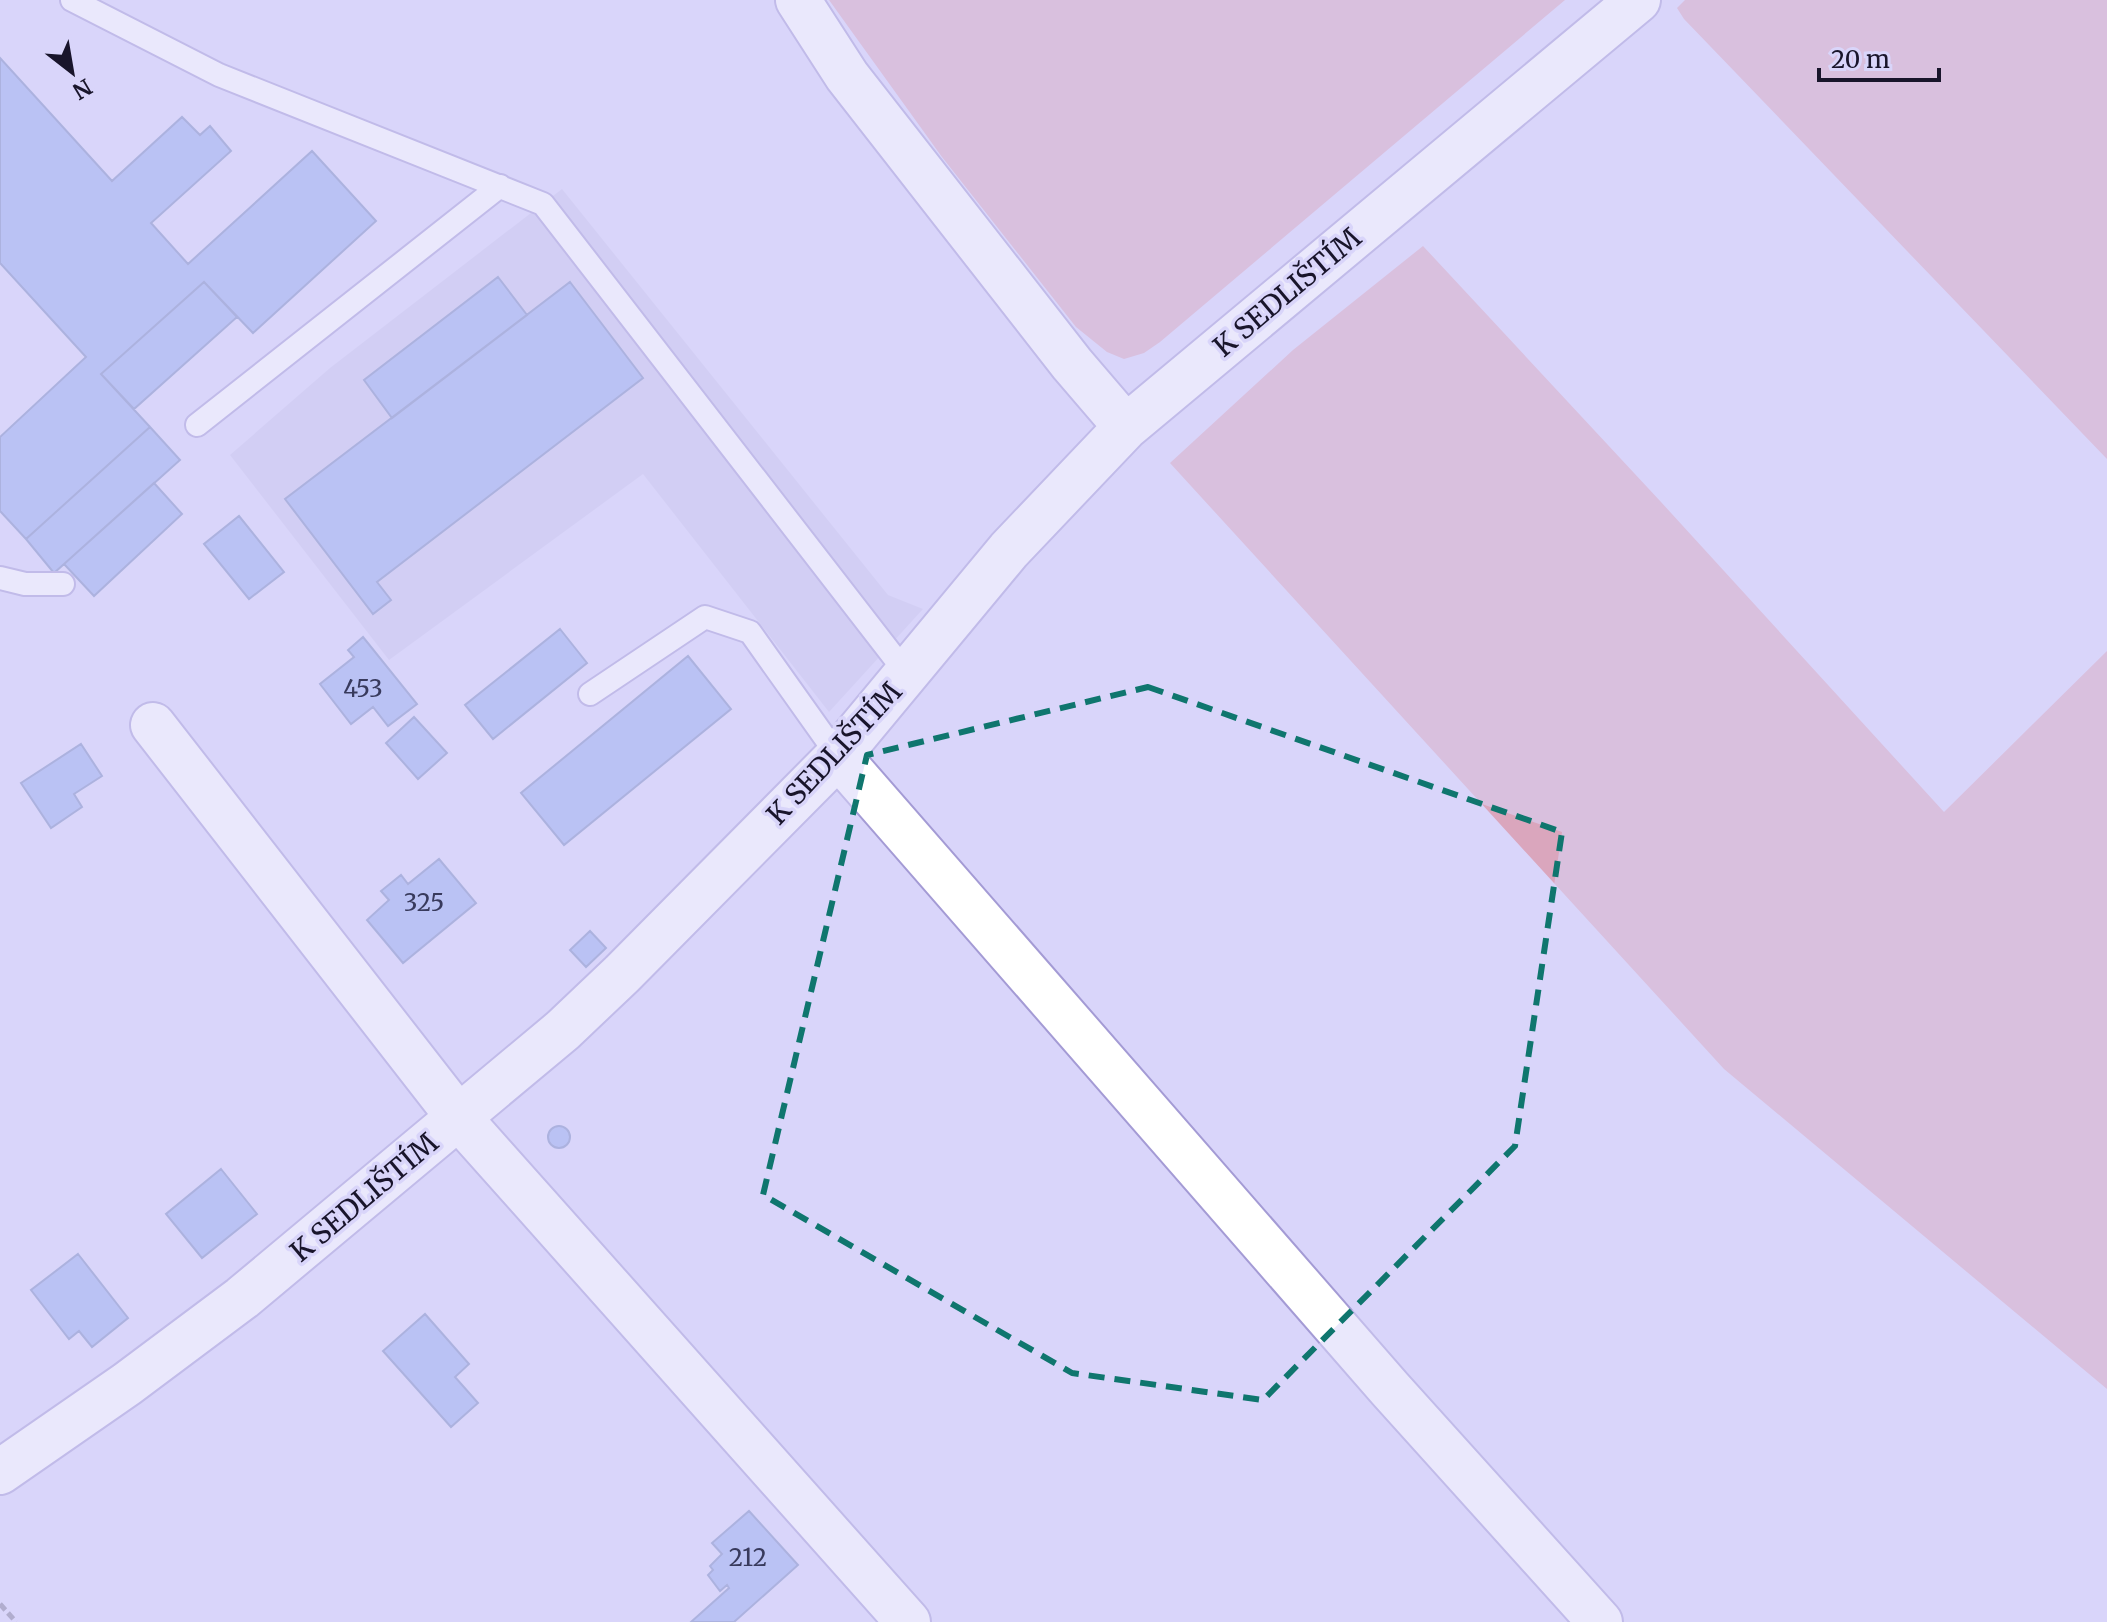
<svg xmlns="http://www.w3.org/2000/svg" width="2107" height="1622" font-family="Merriweather,serif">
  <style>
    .built { fill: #cbc6ed }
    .green { fill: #daa6bd }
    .building { fill: #96aaed; stroke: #7788be; stroke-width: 2 }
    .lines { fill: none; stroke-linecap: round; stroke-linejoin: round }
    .lane-casing { stroke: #a49bd5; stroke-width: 26 }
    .street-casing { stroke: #a49bd5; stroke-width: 48 }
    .path { stroke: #807c9a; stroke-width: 5; stroke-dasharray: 8 4; stroke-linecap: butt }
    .lane { stroke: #fff; stroke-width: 22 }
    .street { stroke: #fff; stroke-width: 44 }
    .marked { fill: none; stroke: #0f766e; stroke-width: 6; stroke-dasharray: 16 10; stroke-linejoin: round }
    .labels { text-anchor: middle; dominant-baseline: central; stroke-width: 7; stroke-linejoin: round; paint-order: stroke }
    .number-label { font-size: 24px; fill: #383a5c }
    .street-label { font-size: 28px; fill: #19152b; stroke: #d9d5fa }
  </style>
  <rect width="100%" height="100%" fill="#d9d5fa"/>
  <path class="built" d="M 562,189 L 888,595 L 923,609 L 829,712 L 643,474 L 389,660 L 230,455 L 330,368 Z"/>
  <path class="green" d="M 829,0 L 1565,0 L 1160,342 L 1144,353 L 1124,359 L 1107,352 L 1076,327 L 942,157 Z
    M 1685,0 L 2107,0 L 2107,459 L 1684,19 L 1677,8 Z
    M 1423,246 L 1661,502 L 1944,812 L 2107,651 L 2107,1389 L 1724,1069 L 1170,463 L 1293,350 Z"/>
  <path class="building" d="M 0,58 L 112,181 L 182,117 L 200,135 L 210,126 L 231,151 L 151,223 L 188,264 L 312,151 L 376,221 L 253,333 L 204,282 L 101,374 L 150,427 L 26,539 L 0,511 L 0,437 L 86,357 L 0,263 Z
    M 498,277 L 527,315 L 392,418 L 364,380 Z
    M 204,282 L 237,317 L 134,409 L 101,374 Z
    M 570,282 L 643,378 L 377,582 L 391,600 L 373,614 L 285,499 Z
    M 150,427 L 180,460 L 54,573 L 26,539 Z
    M 154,483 L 182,514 L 94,596 L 64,564 Z
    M 239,516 L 284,572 L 249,599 L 204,544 Z
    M 560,629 L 587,663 L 493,739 L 465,705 Z
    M 363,637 L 417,704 L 388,726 L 373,707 L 351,724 L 320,684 L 354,657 L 348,650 Z
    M 688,656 L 731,709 L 564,845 L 521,793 Z
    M 414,717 L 447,753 L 418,779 L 386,743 Z
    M 81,744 L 102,776 L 74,794 L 82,807 L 51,828 L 21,783 Z
    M 439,859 L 476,903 L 403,963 L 367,920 L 389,900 L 381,891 L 401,875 L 408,884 Z
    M 590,931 L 606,948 L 586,967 L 570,950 Z
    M548 1137a11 11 0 1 1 22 0a11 11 0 1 1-22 0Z
    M 221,1169 L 257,1214 L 202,1258 L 166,1214 Z
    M 78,1254 L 128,1318 L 92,1347 L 79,1331 L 69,1339 L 31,1290 Z
    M 425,1314 L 469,1364 L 455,1377 L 478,1403 L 451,1427 L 383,1351 Z
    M 749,1511 L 798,1565 L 734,1622 L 691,1622 L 729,1588 L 727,1585 L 720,1591 L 708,1575 L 713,1570 L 710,1566 L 722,1554 L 712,1543 Z"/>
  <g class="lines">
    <g class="lane-casing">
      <path id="lane" d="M 72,0 L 219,75 L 543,204 L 907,674
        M 197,425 L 500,186
        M 0,578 L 25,584 L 63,584
        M 590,694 L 705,617 L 750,632 L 838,756"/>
    </g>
    <g class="street-casing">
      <path id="street" d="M 798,0 L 847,76 L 1072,364 L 1126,427
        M 153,725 L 459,1118 L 908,1622
        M 838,756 L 1390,1389 L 1600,1622
        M 0,1472 L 127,1384 L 242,1298 L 563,1030 L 622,974 L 838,756 L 1009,550 L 1126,427 L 1638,0"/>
    </g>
    <path class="path" d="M 0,1604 L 16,1622"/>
    <use href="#lane" class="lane"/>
    <use href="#street" class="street"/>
  </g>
  <path d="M0 0H2107V1622H0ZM 1148,687 L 1562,832 L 1515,1146 L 1263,1400 L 1072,1373 L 763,1195 L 867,755 Z" fill="#d9d5fa" fill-opacity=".55" fill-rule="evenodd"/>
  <path class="marked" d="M 1148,687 L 1562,832 L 1515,1146 L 1263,1400 L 1072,1373 L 763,1195 L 867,755 Z"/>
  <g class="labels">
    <g class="number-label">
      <text x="363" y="688">453</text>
      <text x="424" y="902">325</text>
      <text x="748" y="1557">212</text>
    </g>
    <g class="street-label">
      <text transform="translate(1287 292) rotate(-40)">K SEDLIŠTÍM</text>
      <text transform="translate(834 753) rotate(-47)">K SEDLIŠTÍM</text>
      <text transform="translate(364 1197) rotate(-40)">K SEDLIŠTÍM</text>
    </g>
  </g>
  <g transform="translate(72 72) rotate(149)" stroke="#d9d5fa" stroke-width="6" paint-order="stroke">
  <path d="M0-6L14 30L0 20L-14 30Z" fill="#19152b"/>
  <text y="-12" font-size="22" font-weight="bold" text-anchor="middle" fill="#19152b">N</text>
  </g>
  <path d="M1819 68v12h120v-12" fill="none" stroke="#19152b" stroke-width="4"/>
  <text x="1831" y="68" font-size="24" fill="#19152b" stroke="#d9d5fa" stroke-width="6" paint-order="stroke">20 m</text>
</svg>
